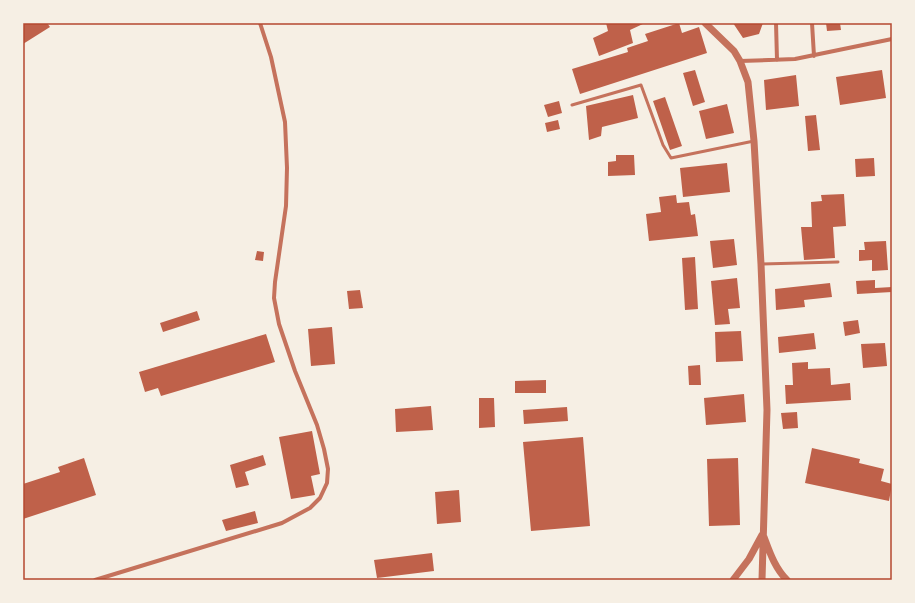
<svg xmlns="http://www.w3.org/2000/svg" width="915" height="603" font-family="'Archivo Narrow',sans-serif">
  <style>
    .building { fill: #bf614a }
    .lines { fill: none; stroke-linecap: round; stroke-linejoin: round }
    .service { stroke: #c5725c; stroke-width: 3 }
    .minor { stroke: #c5725c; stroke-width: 4 }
    .tertiary { stroke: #c5725c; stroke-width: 7 }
    .neatline { fill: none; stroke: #b5482f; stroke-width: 1.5 }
  </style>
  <rect width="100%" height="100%" fill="#f6efe4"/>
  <path class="building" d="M 23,23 L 47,23 L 50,27 L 23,44 Z
    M 606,23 L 645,23 L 630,30 L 633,43 L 599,56 L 593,38 L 608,31 Z
    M 679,23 L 682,33 L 699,27 L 707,53 L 580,94 L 572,69 L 628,52 L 627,48 L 648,41 L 645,34 Z
    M 733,23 L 763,23 L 759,34 L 743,38 Z
    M 826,23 L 840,23 L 841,30 L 827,31 Z
    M 695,70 L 705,102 L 693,106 L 683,73 Z
    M 882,70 L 886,98 L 840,105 L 836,77 Z
    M 796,75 L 799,106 L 766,110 L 764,80 Z
    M 633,95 L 638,118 L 602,127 L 601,136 L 589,140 L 586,106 Z
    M 665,97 L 682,146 L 670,150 L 653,101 Z
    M 559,101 L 562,113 L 548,117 L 544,105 Z
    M 727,104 L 734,133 L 706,139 L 699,111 Z
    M 816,115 L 820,150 L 808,151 L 805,116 Z
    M 558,120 L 560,129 L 547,132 L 545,123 Z
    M 616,155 L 634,155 L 635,175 L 608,176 L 608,162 L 616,161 Z
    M 874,158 L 875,176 L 856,177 L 855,159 Z
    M 727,163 L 730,192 L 683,197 L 680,168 Z
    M 844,194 L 846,226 L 833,227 L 835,258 L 804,260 L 801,227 L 812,227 L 811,202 L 822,201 L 821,195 Z
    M 676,195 L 677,203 L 689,202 L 691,215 L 695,214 L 698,236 L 649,241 L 646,214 L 661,212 L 659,197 Z
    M 734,239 L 737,265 L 713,268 L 710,241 Z
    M 886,241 L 888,270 L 872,271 L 872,260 L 859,261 L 859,250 L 865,250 L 864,242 Z
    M 257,251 L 264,252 L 263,261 L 255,260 Z
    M 695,257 L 698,309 L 685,310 L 682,258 Z
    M 737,278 L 740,308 L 728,309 L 730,324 L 715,325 L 711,281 Z
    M 875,280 L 875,288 L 892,287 L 892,292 L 857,294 L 856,281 Z
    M 830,283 L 832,297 L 804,300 L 805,307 L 776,310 L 775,289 Z
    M 360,290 L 363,308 L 349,309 L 347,291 Z
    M 197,311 L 200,320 L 163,332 L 160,323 Z
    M 858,320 L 860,333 L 845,336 L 843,322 Z
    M 332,327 L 335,364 L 311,366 L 308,329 Z
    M 741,331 L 743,361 L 716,362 L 715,332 Z
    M 814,333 L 816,349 L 779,353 L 778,337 Z
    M 266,334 L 275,362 L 161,396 L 158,388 L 145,392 L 139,372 Z
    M 885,343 L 887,366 L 863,368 L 861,344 Z
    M 808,362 L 808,369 L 830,368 L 831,385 L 850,383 L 851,400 L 786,404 L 785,385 L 793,385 L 792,363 Z
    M 700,365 L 701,385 L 689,385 L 688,366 Z
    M 546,380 L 546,393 L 515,393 L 515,381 Z
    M 744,394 L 746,422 L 706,425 L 704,398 Z
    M 479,398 L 494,398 L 495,427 L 479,428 Z
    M 431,406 L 433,430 L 396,432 L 395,409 Z
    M 567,407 L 568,421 L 524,424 L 523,410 Z
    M 797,412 L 798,428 L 783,429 L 781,413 Z
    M 312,431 L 320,474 L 311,476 L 315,495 L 291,499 L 279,437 Z
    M 583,437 L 590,526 L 531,531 L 523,442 Z
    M 812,448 L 860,459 L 859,463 L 884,469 L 881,481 L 892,484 L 889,501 L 805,483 Z
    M 263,455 L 266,465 L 245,472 L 249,485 L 236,488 L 230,465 Z
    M 84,458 L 96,495 L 23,519 L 23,484 L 60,472 L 58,467 Z
    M 738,458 L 740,525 L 709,526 L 707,459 Z
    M 459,490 L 461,522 L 437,524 L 435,492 Z
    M 255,511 L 258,523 L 226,531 L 222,520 Z
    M 432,553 L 434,571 L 377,578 L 374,560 Z"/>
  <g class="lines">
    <path class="service" d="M 572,105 L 641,85 L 663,145 L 671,158 L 754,141
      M 762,264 L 838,262"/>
    <path class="minor" d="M 776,23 L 777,60
      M 812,23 L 814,56
      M 740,61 L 795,59 L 892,39
      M 95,580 L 282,523 L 310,508 L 320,498 L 327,483 L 328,469 L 324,449 L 317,425 L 295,371 L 279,324 L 274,298 L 275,282 L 286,206 L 287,168 L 285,122 L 271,57 L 260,23"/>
    <path class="tertiary" d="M 705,23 L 734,51 L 740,61 L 748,82 L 754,141 L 761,264 L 767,410 L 762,580
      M 764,537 C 770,553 775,568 787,580
      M 733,580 L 749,559 L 762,535"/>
  </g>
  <rect width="915" height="603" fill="none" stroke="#f6efe4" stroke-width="48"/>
  <rect x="24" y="24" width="867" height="555" class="neatline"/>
</svg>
